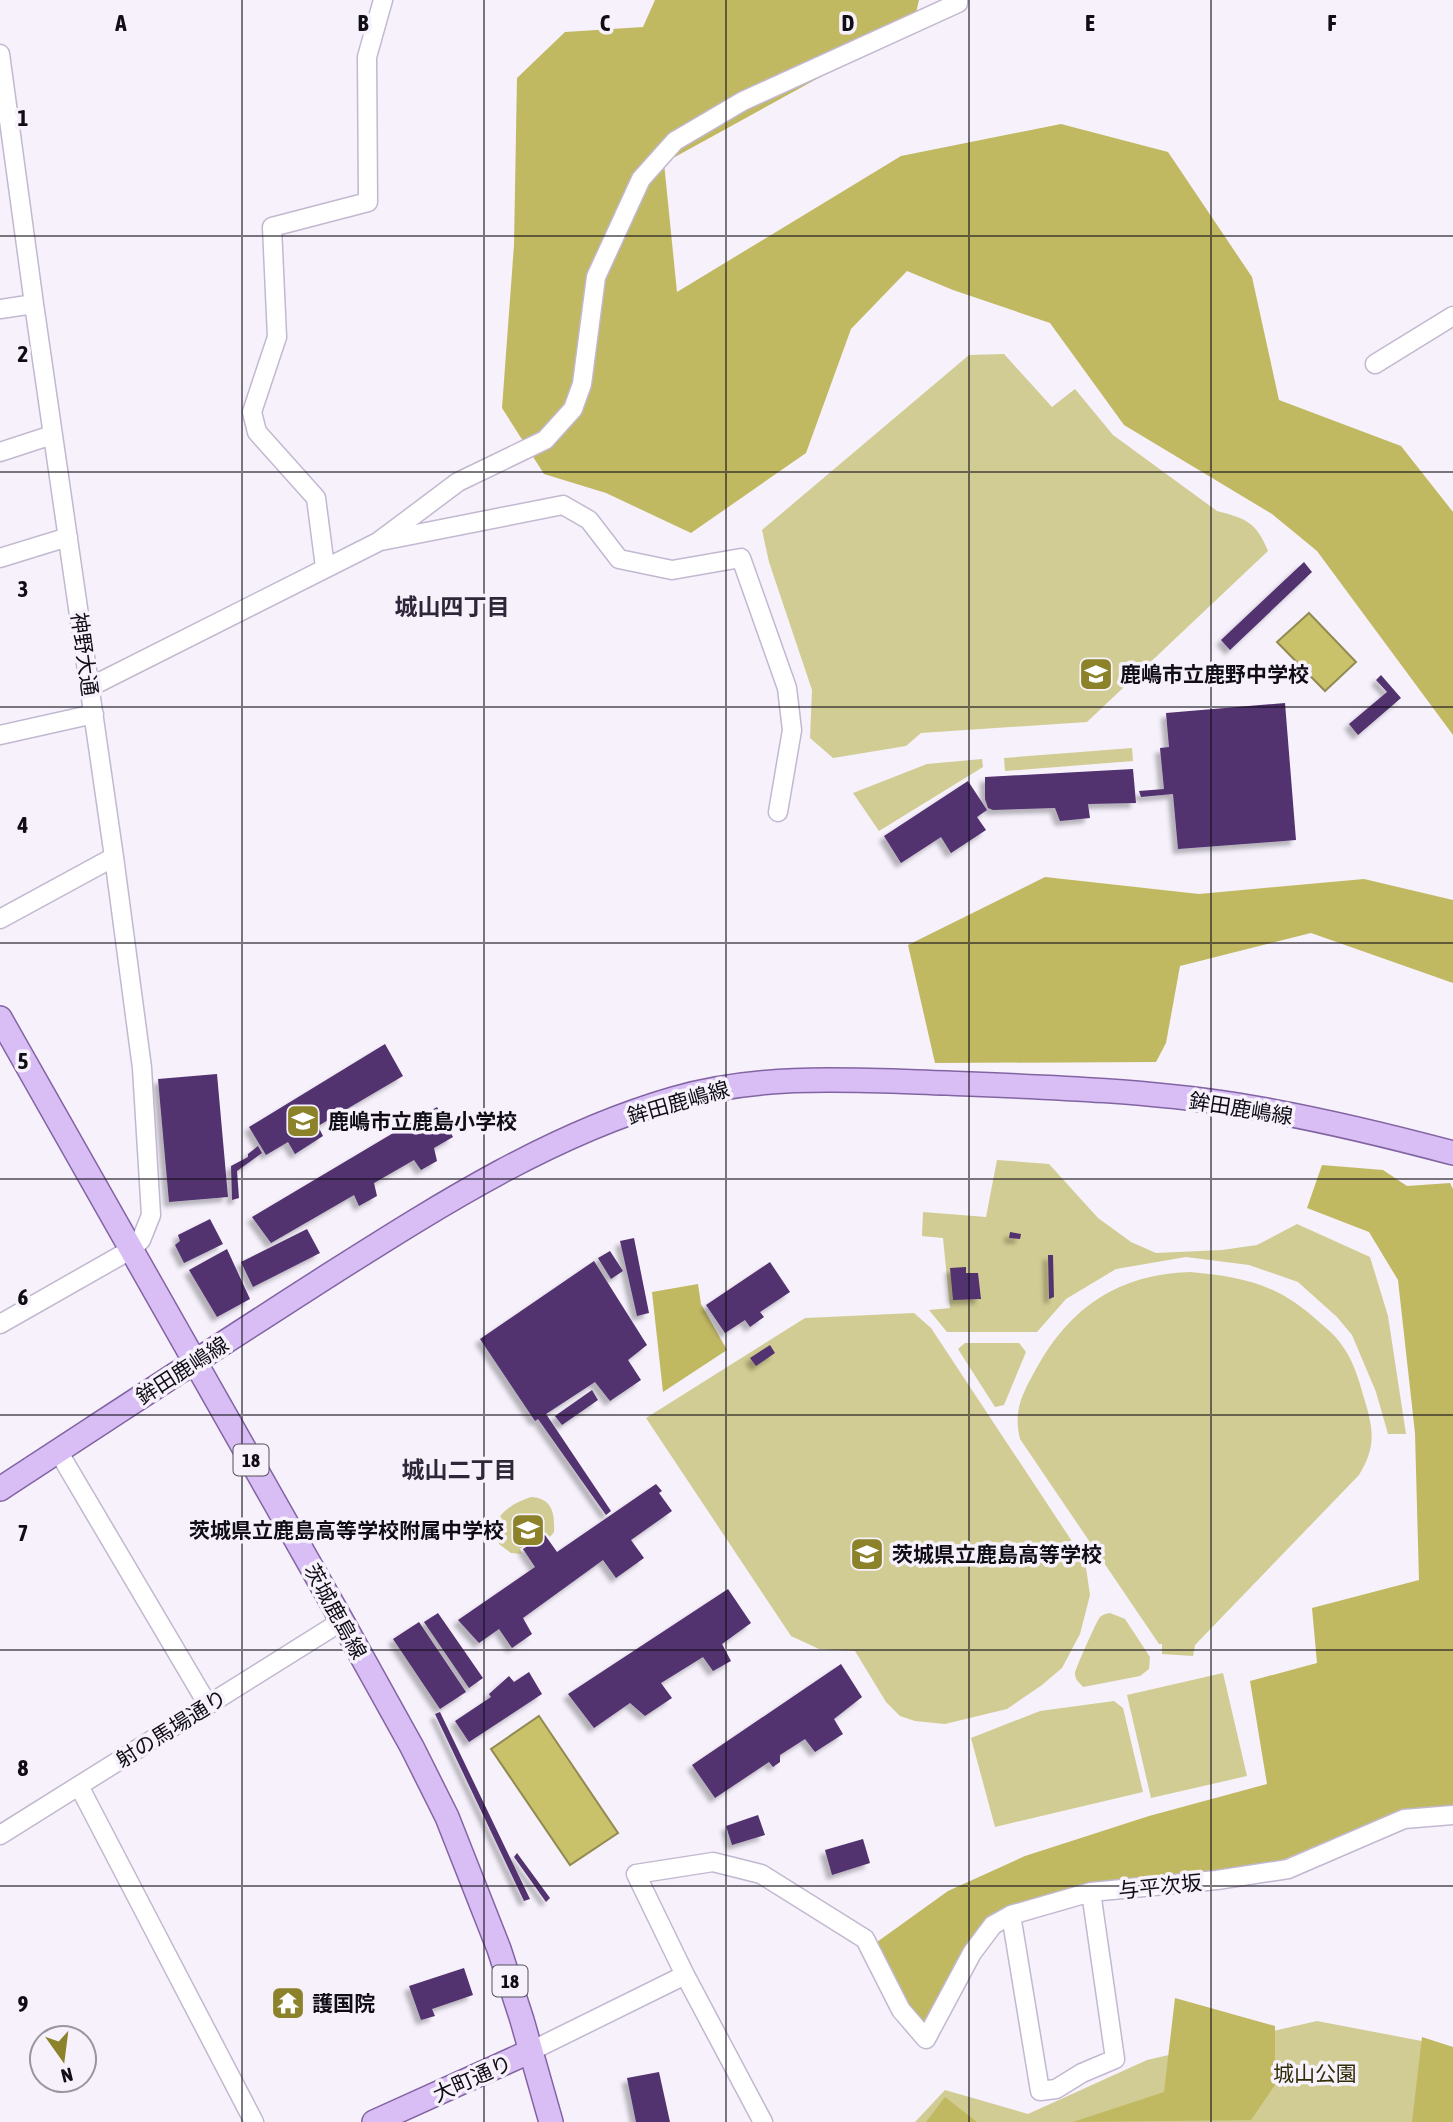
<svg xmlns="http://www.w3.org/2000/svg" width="1453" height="2122" font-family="'Asap Condensed','Noto Sans JP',sans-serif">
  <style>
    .green { fill: #d1cc93 }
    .forest { fill: #c1b862 }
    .water { fill: #cac16b; stroke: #928b51; stroke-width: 2 }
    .building { fill: #523170; filter: url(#shadow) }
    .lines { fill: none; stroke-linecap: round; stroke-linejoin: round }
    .minor-casing { stroke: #c2b8d0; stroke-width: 21 }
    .major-casing { stroke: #8264a3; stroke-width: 26 }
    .minor { stroke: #fff; stroke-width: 18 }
    .major { stroke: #d9bef5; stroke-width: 23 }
    .grid { fill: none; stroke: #100d15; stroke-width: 2; stroke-opacity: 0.55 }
    .labels { text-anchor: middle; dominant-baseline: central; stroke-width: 7; stroke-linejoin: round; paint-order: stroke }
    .shield { fill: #f6f1fb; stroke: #55515a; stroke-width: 2 }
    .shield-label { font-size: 19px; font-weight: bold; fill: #100d15 }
    .street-label { font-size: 21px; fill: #100d15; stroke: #f6f1fb }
    .poi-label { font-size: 21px; font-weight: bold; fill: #100d15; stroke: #f6f1fb; text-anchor: start }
    .park-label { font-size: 21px; fill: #312d06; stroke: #f6f1fb }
    .neighbourhood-label { font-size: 23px; font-weight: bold; fill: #2f2739; stroke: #f6f1fb }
    .grid-label { font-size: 23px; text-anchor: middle; font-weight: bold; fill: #100d15; stroke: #f6f1fb; stroke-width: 7; stroke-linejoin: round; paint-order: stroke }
  </style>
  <defs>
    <filter id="shadow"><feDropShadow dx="-5" dy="5" stdDeviation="2" flood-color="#0004"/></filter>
  </defs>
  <rect width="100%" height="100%" fill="#f6f1fb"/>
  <path class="green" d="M 1004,354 L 1052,407 L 1075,389 L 1113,435 L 1217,511 C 1247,519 1256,522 1268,551 L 1087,722 L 921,733 L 906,746 L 833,758 L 810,738 L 812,690 L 769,562 L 762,530 L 969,355 Z
    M 1132,748 L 1133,761 L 1005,771 L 1004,758 Z
    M 982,759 L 983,767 L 879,831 L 853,793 L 927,764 Z
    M 997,1160 L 1049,1164 L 1098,1218 L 1131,1242 L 1156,1253 L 1222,1250 L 1257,1245 L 1297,1224 L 1370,1257 L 1388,1316 L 1406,1434 L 1388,1434 L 1376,1392 L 1352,1335 L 1337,1317 L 1298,1282 L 1249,1265 L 1186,1257 L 1116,1269 L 1066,1299 L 1037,1332 L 947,1332 L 929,1310 L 950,1308 L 943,1238 L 922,1236 L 923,1212 L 986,1217 Z
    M 1190,1272 C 1244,1277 1277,1284 1318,1321 C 1326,1328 1335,1335 1341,1344 C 1353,1359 1359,1380 1364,1398 C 1374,1430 1376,1447 1359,1475 L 1195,1645 L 1193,1656 L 1162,1654 L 1162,1644 L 1159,1644 L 1020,1439 C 1013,1411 1022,1394 1036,1369 C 1070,1307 1119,1274 1190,1272 Z
    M 914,1313 L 931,1328 L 1085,1561 L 1090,1595 L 1080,1634 L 1062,1668 L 1042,1685 L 1007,1709 L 945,1724 L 915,1721 L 900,1716 L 886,1702 L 855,1651 L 819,1649 L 791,1636 L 646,1418 L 805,1318 Z
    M 965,1343 L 1019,1343 L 1026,1352 L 1004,1405 L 995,1407 L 958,1349 Z
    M 531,1497 C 552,1498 555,1513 554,1532 L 550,1537 L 545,1532 L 520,1549 L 522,1554 L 511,1553 L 499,1544 C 498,1539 495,1531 496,1526 C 498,1511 518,1501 531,1497 Z
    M 1110,1613 L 1125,1619 L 1150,1657 L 1149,1669 L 1140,1676 L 1083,1687 C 1079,1682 1075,1680 1075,1673 C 1075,1670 1097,1620 1100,1617 C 1104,1614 1105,1614 1110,1613 Z
    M 1223,1673 L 1247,1776 L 1151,1798 L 1127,1695 Z
    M 1114,1701 L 1123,1708 L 1143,1792 L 995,1827 L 971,1738 L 1040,1711 Z
    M 1317,2021 L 1453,2047 L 1453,2122 L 915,2122 L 945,2090 L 1028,2114 L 1147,2060 Z"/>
  <path class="forest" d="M 655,0 L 919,0 L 913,26 L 664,163 L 677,292 L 901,156 L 1061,124 L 1168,152 L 1252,277 L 1279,400 L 1401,446 L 1453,512 L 1453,735 L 1317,551 L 1272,514 L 1124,425 L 1050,323 L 953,290 L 907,271 L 851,329 L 806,453 L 691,533 L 606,493 L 544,474 L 502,408 L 514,245 L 517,78 L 565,32 L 643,27 Z
    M 1045,877 L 1199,894 L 1364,879 L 1453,900 L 1453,983 L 1311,933 L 1180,966 L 1166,1043 L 1156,1062 L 935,1063 L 908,945 Z
    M 1322,1165 L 1383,1170 L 1407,1186 L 1450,1183 L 1453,1189 L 1453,1808 L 1390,1818 L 1349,1832 L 1273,1864 L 1010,1909 L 928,2023 C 902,2018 887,1965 877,1942 L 948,1891 L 1025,1856 L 1149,1816 L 1267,1784 L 1250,1681 L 1317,1663 L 1312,1608 L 1419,1580 L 1415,1433 L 1398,1280 L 1369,1232 L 1307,1208 Z
    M 698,1284 L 701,1304 L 727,1350 L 663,1392 L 652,1292 Z
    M 1175,1998 L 1275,2026 L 1275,2085 L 1251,2120 L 1073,2122 L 1164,2092 Z
    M 1422,2037 L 1453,2047 L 1453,2122 L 1412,2122 Z
    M 945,2097 L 977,2122 L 926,2122 Z"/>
  <path class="water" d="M 1309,613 L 1356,662 L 1325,691 L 1277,642 Z
    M 539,1716 L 618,1833 L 570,1865 L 491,1749 Z"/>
  <path class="building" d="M 1304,562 L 1312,572 L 1230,650 L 1221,640 Z
    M 1381,675 L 1401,698 L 1358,735 L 1349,724 L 1387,692 L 1376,680 Z
    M 1285,703 L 1296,840 L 1178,849 L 1173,794 L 1141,797 L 1139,791 L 1164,789 L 1160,748 L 1169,747 L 1166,713 Z
    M 1133,769 L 1136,803 L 1088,804 L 1090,818 L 1060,821 L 1055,808 L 993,810 L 988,808 L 985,799 L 985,777 Z
    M 968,781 L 987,810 L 977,817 L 986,830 L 951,853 L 941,837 L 901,863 L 884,836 Z
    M 385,1044 L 403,1076 L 318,1126 L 323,1136 L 295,1154 L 288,1142 L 266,1155 L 249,1127 Z
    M 217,1074 L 228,1197 L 169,1202 L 158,1079 Z
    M 437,1107 L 453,1137 L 434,1148 L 437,1161 L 421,1170 L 414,1160 L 374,1183 L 377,1196 L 359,1206 L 354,1195 L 271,1243 L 252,1217 Z
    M 258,1146 L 262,1153 L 237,1171 L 239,1198 L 232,1200 L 231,1166 L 248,1157 L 248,1154 Z
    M 210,1219 L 223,1244 L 184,1263 L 175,1245 L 180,1241 L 178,1235 Z
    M 307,1229 L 320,1253 L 253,1287 L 241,1262 Z
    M 1010,1232 L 1021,1234 L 1020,1239 L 1009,1238 Z
    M 634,1238 L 649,1313 L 637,1316 L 620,1241 Z
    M 227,1249 L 250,1299 L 217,1317 L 189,1270 Z
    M 610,1251 L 623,1271 L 611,1279 L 598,1258 Z
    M 1048,1255 L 1053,1255 L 1054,1297 L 1049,1299 Z
    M 594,1261 L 647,1345 L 628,1360 L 641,1380 L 610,1401 L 595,1382 L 546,1414 L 611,1511 L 606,1515 L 538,1419 L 535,1421 L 480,1339 Z
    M 770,1262 L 790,1292 L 760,1312 L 764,1317 L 750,1327 L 745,1320 L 725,1333 L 706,1305 Z
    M 966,1267 L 966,1273 L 978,1273 L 981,1299 L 953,1300 L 950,1268 Z
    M 770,1345 L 775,1353 L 756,1366 L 750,1358 Z
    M 592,1390 L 598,1400 L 562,1425 L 555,1416 Z
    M 656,1484 L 662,1491 L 659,1493 L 672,1511 L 631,1540 L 644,1558 L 616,1578 L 603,1560 L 523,1618 L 532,1634 L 512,1648 L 499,1629 L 479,1643 L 458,1620 L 535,1567 L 523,1549 L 545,1535 L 557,1552 Z
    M 728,1589 L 751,1623 L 722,1644 L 731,1661 L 713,1671 L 703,1657 L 661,1683 L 672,1698 L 645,1716 L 630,1703 L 594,1728 L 568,1694 Z
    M 438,1613 L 483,1678 L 469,1688 L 424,1622 Z
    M 419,1622 L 466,1692 L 440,1709 L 393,1639 Z
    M 841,1664 L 862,1697 L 834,1719 L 843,1734 L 815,1752 L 805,1739 L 780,1755 L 780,1762 L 773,1767 L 769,1762 L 715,1798 L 692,1765 Z
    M 529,1672 L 542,1694 L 469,1742 L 455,1721 L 491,1697 L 489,1694 L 509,1676 L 514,1682 Z
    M 440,1712 L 530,1899 L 524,1901 L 435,1714 Z
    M 758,1815 L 765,1835 L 732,1845 L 726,1826 Z
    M 863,1839 L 870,1863 L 832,1875 L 825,1850 Z
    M 517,1853 L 550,1898 L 546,1902 L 514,1857 Z
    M 464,1968 L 473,1995 L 432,2009 L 435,2016 L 421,2020 L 409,1986 Z
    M 659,2072 L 670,2122 L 636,2122 L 627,2078 Z"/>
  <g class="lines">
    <g class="minor-casing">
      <path id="minor" d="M 0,54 L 34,304 L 114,857 L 142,1068 L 151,1215 L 141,1240 L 132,1249 L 0,1324
        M 0,309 L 34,304
        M 1375,364 L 1453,316
        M 0,452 L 52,435
        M 381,541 L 563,505 L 589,520 L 619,559 L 672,570 L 741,558 L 787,688 L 792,730 L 778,812
        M 0,558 L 68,537
        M 325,567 L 316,498 L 257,432 L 252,412 L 277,337 L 272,227 L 368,202 L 367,57 L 383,0
        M 90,687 L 378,542 L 458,482 L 545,440 L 573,409 L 582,384 L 596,277 L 641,179 L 675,141 L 743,101 L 958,3 L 958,0
        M 0,735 L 94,714
        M 0,919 L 114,857
        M 58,1451 L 208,1705
        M 79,1786 L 254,2122
        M 0,1835 L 342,1621
        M 1011,1915 L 1040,2091 L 1056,2089 L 1082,2073 L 1115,2059 L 1091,1892
        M 531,2051 L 685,1975
        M 763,2122 L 685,1975 L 636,1874 L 713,1862 L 761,1874 L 865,1939 L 901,2010 L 926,2039 L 972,1953 L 993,1925 L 1011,1915 L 1091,1892 L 1217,1880 L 1288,1869 L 1404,1819 L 1453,1815"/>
    </g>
    <g class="major-casing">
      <path id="major" d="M 0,1018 L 342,1621 L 412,1747 L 447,1817 L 499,1949 L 522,2020 L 551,2122
        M 0,1489 C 112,1416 224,1342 337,1270 C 443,1203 552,1134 673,1099 C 762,1073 855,1080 947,1083 C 1044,1087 1142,1090 1238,1105 C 1310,1117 1382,1134 1453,1153
        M 374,2122 L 531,2051"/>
    </g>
    <use href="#minor" class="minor"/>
    <use href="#major" class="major"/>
  </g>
  <path class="grid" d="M 242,0 L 242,2122M 484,0 L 484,2122M 726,0 L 726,2122M 969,0 L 969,2122M 1211,0 L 1211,2122M 0,236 L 1453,236M 0,472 L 1453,472M 0,707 L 1453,707M 0,943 L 1453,943M 0,1179 L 1453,1179M 0,1415 L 1453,1415M 0,1650 L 1453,1650M 0,1886 L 1453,1886"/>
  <defs>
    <g id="school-square" transform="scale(1.75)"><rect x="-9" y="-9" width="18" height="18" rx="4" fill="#8c822a" stroke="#f6f1fb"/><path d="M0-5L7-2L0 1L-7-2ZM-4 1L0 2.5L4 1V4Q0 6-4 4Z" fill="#fff"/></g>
    <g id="temple-square" transform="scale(1.75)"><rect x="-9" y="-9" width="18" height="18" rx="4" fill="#8c822a" stroke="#f6f1fb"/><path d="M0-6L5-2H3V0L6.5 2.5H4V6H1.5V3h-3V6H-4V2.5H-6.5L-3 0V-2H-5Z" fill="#fff"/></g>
  </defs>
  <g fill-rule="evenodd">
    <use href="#school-square" x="1096" y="674"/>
    <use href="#school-square" x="303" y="1121"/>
    <use href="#school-square" x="528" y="1530"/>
    <use href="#school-square" x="867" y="1554"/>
    <use href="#temple-square" x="288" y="2003"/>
  </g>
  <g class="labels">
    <g class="shield">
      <rect x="233.5" y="1444.5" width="35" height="31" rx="5"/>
      <rect x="492.5" y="1965.5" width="35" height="31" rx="5"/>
    </g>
    <g class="shield-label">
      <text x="251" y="1460">18</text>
      <text x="510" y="1981">18</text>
    </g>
    <g class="street-label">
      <text transform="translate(85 654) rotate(82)">神野大通</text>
      <text transform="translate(678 1102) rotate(-16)">鉾田鹿嶋線</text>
      <text transform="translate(1241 1108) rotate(9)">鉾田鹿嶋線</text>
      <text transform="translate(182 1370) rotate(-33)">鉾田鹿嶋線</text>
      <text transform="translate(336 1611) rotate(61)">茨城鹿島線</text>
      <text transform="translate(171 1728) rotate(-32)">射の馬場通り</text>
      <text transform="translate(1160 1886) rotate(-6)">与平次坂</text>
      <text transform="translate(472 2078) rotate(-24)">大町通り</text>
    </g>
    <g class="poi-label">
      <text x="1120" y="674">鹿嶋市立鹿野中学校</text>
      <text x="328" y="1121">鹿嶋市立鹿島小学校</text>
      <text x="504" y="1530" text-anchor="end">茨城県立鹿島高等学校附属中学校</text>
      <text x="892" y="1554">茨城県立鹿島高等学校</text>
      <text x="312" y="2003">護国院</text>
    </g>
    <g class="park-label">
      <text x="1315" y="2073">城山公園</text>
    </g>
    <g class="neighbourhood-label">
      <text x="452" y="607">城山四丁目</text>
      <text x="459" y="1470">城山二丁目</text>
    </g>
  </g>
  <g class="grid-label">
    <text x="121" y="31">A</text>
    <text x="363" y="31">B</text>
    <text x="605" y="31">C</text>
    <text x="848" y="31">D</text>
    <text x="1090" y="31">E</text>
    <text x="1332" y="31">F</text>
    <text x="23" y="126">1</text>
    <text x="23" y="362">2</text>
    <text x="23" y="597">3</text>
    <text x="23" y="833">4</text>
    <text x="23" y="1069">5</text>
    <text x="23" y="1305">6</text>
    <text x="23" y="1541">7</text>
    <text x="23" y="1776">8</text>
    <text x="23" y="2012">9</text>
  </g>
  <g transform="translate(63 2059) rotate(166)"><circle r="33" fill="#f6f1fb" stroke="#9a969f" stroke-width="2"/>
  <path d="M0-5L12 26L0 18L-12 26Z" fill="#8c822a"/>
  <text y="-10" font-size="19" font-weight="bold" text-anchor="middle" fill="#100d15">N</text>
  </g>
</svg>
